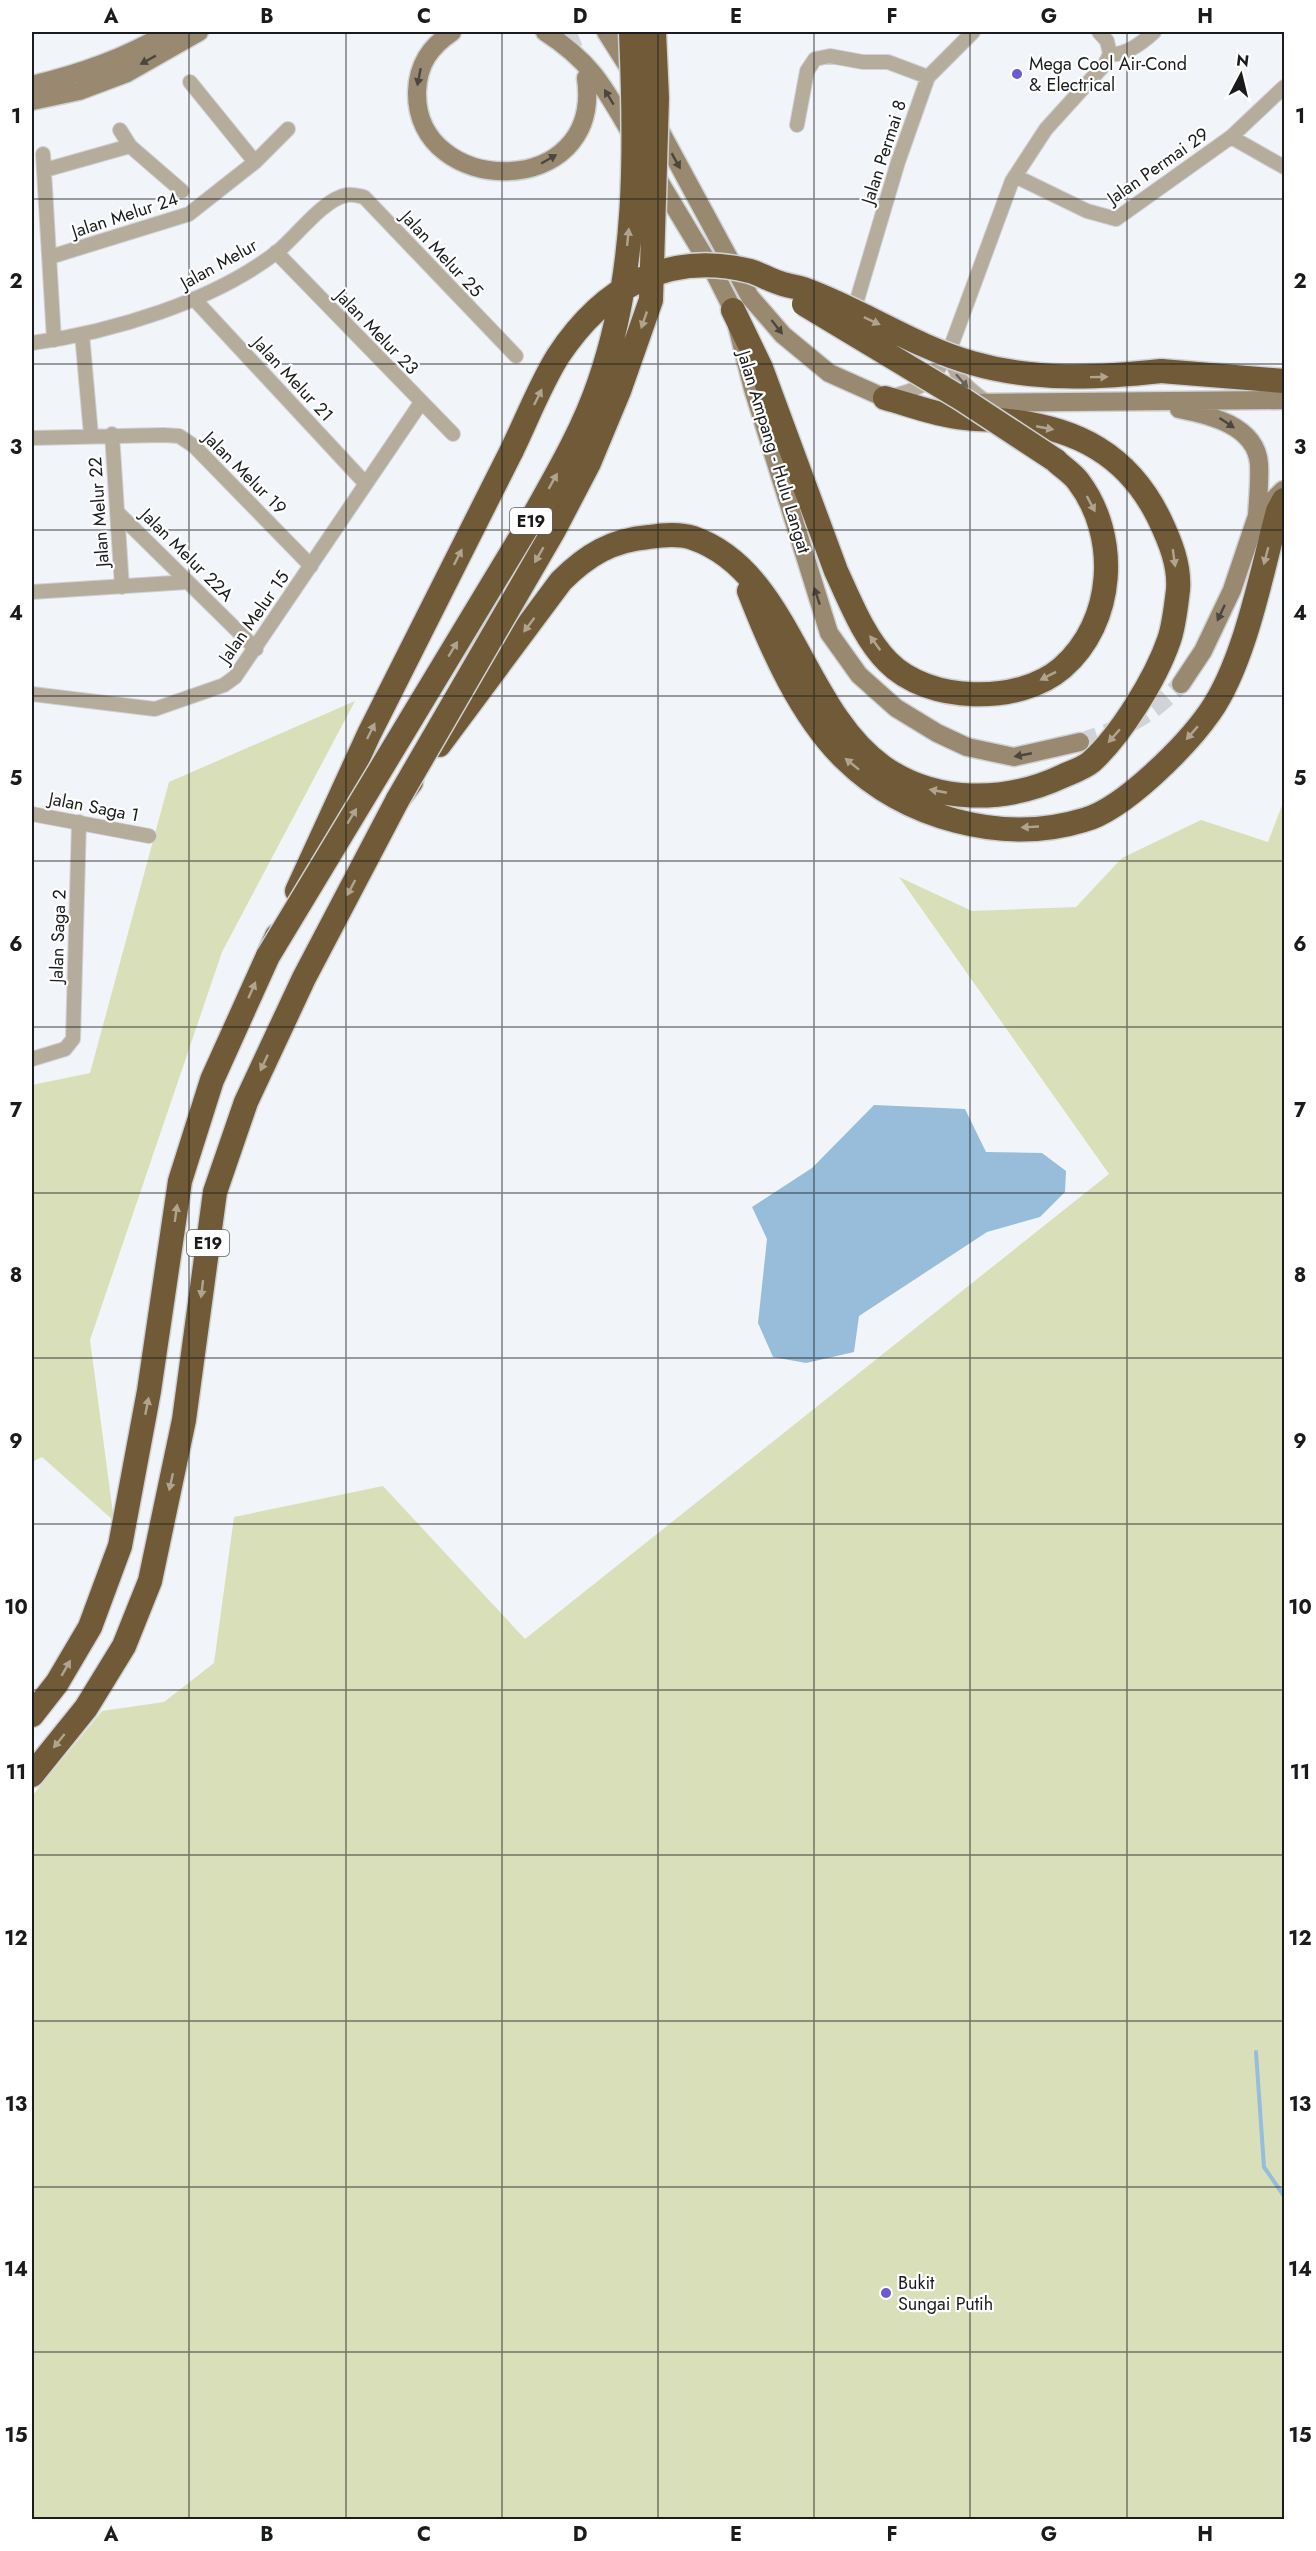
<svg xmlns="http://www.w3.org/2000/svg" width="1316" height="2551" font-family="Jost,sans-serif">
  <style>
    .green { fill: #d9e0b9 }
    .water { fill: #97bdda }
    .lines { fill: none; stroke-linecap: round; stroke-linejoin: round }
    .stream { stroke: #97bdda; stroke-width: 4 }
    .secondary-tunnel { stroke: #d1d3d7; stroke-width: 18; stroke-dasharray: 18 9; stroke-linecap: butt }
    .street-casing { stroke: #cfd1d5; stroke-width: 16 }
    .secondary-casing { stroke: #cfd1d5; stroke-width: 21 }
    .highway-casing { stroke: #cfd1d5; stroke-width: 27 }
    .street { stroke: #b6ac9b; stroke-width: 14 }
    .secondary { stroke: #988970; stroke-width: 18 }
    .highway { stroke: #705a37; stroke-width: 24 }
    .highway-bridge-casing { stroke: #cfd1d5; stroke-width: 27; stroke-linecap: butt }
    .highway-bridge { stroke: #705a37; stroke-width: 24 }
    .oneway { fill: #4c473e }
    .oneway2 { fill: #b0a491 }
    .oneway3 { fill: #68645c }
    .grid { fill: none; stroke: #1a1b1c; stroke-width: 1.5; stroke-opacity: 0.55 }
    .poi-dot { fill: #6c5ad4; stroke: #fff; stroke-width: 2 }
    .labels { text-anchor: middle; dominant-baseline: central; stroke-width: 4.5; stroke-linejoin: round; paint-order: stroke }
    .shield { fill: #fff; stroke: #5f5f60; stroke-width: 1.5 }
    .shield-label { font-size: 16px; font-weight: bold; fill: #1a1b1c }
    .poi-label { font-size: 18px; fill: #1a1b1c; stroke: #fff; text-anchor: start }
    .street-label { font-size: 18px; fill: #1a1b1c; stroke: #fff }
    .neatline { fill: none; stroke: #1a1b1c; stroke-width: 2 }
    .grid-label { font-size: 20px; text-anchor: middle; font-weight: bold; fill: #1a1b1c }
  </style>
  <rect width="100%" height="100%" fill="#f1f4f8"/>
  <path class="green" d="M 355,701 L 222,952 L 90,1340 L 114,1521 L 42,1457 L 32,1462 L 32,1085 L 90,1073 L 169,782 Z
    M 1284,800 L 1284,2519 L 32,2519 L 32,1796 L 102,1711 L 164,1702 L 214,1663 L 234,1517 L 383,1486 L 525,1639 L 1109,1174 L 899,877 L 972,911 L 1076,907 L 1122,858 L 1201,820 L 1268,842 Z"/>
  <path class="water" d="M 874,1105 L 965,1109 L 986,1152 L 1042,1153 L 1066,1171 L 1065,1192 L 1040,1217 L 987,1232 L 859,1316 L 854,1352 L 806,1363 L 773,1357 L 758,1323 L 767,1239 L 752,1207 L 812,1168 Z"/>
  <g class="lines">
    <path class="stream" d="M 1256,2052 L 1264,2167 L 1284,2196"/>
    <path class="secondary-tunnel" d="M 567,32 L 580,62
      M 1080,742 C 1126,727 1147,719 1181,684"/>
    <g class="street-casing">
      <path id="street" d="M 1099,32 L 1107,41 L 1110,54
        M 1110,54 C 1125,56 1143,42 1154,32
        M 190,82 L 255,162
        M 797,125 L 807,71 L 815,59 L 830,56 L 863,62 L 888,62 L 928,77
        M 120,130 L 130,146 L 182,191
        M 1231,137 L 1284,87
        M 43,154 L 54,340
        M 45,170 L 130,146
        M 1015,176 L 1087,211 L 1116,219 L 1231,137 L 1284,167
        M 276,252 L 453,434
        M 50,257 L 189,214 L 255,162 L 288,129
        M 195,300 L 365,483
        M 857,300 L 898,162 L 928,77 L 973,32
        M 82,334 L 91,435
        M 32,343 C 112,332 212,302 277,252 C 296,237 323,199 347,195 C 352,194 359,196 364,197 L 516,356
        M 951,354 C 955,380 967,387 988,403
        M 891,396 C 927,388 932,381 950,349 L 1012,181 L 1046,129 L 1105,64 L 1110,54
        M 112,434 L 122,587
        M 32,438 L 163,435 L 179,436 L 194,446 L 311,566
        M 117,512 L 256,649
        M 32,592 L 188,582
        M 32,694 L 155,709 L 224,685 L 235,677 L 420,404
        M 32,814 L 149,836
        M 32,1059 L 65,1049 L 73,1039 L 79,822"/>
    </g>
    <g class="secondary-casing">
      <path id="secondary" d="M 452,32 C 430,47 418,64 417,92 C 415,198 604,202 586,78
        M 545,32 C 593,63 605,89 633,137
        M 606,32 L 632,73
        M 32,85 C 82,73 124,58 169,32
        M 32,101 L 79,91 L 127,73 L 199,32
        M 657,125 L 750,297 L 783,335 L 829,373 L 885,398 L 896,399
        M 653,171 L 715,274 L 733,310 L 753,389 L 829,633 L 859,675 L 896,708 L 937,733 L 967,747 L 1014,757 L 1080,742
        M 968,403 L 1284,400
        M 1179,409 C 1209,415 1256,425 1259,464 C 1260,481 1258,499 1257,516
        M 1181,684 L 1203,651 L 1232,590 L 1257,516 L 1283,490"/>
    </g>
    <g class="highway-casing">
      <path id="highway" d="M 733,310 L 761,368 L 836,571 C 850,601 864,638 888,662 C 928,703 1019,705 1062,668 C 1115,622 1120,536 1078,481 C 1072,473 1062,467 1055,460
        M 1161,371 L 1284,381
        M 749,591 C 771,648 801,716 845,759 C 905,818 1003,845 1084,820 C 1124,809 1187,745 1210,712 C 1245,662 1262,571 1278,511 L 1284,500
        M 439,745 L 561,581 C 587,555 612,540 649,537 C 662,535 681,534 693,538 C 789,571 802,710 883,767 C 936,804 1006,803 1063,776 C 1072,772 1084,768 1091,762 C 1121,735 1156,678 1169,640 C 1174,626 1176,606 1178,590 C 1180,565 1170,541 1159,518 C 1128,455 1077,428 1008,421 C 989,419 970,420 951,416 C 929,412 907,404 885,398
        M 297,891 L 369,734 L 512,450
        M 32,1715 L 57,1683 L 90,1627 L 120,1546 L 149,1391 L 180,1181 L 212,1080 L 277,936
        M 32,1775 L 86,1708 L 124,1646 L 150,1581 L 184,1420 L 215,1192 L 246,1102 L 304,978 L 398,799 L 411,782"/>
    </g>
    <use href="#street" class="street"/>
    <use href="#secondary" class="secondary"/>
    <use href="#highway" class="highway"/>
    <g class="highway-bridge-casing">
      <path id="highway-bridge" d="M 804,304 L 962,399 L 1055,460
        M 512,450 C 527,419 540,385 558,356 C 603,288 667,250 750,271 C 760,274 770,280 780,283 C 788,286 798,287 806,290 C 863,311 913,346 972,363 C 1034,381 1097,378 1161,371
        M 398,799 L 554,530 L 589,463 L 619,391 L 651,300 L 657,98 L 654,32
        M 268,956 L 533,517 C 557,474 583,430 599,383 C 638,272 636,147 631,32"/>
    </g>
    <use href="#highway-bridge" class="highway-bridge"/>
  </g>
  <defs><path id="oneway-solid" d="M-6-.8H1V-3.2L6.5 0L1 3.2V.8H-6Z" transform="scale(1.5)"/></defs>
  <g class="oneway">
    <use href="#oneway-solid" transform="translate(148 60) rotate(151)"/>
    <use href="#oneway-solid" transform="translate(419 77) rotate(101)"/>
    <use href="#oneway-solid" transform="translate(609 97) rotate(-121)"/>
    <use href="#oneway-solid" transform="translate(549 159) rotate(-30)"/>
    <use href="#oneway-solid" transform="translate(676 161) rotate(61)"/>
    <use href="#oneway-solid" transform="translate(777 327) rotate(52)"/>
    <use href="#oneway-solid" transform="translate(1227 423) rotate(34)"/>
    <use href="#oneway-solid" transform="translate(817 596) rotate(-108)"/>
    <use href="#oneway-solid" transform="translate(1221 613) rotate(115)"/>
    <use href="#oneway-solid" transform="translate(1023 755) rotate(169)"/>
  </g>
  <g class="oneway2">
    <use href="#oneway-solid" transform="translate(628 237) rotate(-84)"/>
    <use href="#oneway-solid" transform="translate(644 320) rotate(109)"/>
    <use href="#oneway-solid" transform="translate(872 321) rotate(25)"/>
    <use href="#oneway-solid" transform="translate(1099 377) rotate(-1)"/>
    <use href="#oneway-solid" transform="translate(538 397) rotate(-64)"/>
    <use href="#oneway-solid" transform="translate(1045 428) rotate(11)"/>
    <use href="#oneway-solid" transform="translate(553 481) rotate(-61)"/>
    <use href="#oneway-solid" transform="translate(1091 504) rotate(62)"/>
    <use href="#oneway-solid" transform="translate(539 555) rotate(120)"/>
    <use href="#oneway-solid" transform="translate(1266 556) rotate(105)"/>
    <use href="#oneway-solid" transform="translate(458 557) rotate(-63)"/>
    <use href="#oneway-solid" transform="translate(1174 558) rotate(82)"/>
    <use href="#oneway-solid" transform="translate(529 625) rotate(127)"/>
    <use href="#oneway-solid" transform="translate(875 643) rotate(-126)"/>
    <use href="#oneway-solid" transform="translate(453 649) rotate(-59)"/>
    <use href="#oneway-solid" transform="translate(1048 676) rotate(153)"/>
    <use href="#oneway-solid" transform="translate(371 731) rotate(-64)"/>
    <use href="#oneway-solid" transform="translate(1192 733) rotate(131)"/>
    <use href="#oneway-solid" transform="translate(1114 736) rotate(131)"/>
    <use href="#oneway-solid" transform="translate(852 764) rotate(-141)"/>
    <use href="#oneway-solid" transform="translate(938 791) rotate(-169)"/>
    <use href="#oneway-solid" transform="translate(352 816) rotate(-59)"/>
    <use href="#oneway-solid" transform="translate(1030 827) rotate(177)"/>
    <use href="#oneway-solid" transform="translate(351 888) rotate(118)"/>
    <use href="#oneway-solid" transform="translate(252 990) rotate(-66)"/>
    <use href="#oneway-solid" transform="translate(264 1063) rotate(115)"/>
    <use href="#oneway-solid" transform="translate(176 1213) rotate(-82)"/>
    <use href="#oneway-solid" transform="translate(202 1289) rotate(97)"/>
    <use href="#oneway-solid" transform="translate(147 1406) rotate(-79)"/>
    <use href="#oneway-solid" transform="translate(171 1482) rotate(102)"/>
    <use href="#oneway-solid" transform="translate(66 1668) rotate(-60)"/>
    <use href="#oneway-solid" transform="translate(59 1741) rotate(129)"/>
  </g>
  <use class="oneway3" href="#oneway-solid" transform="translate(962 381) rotate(48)"/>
  <path class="grid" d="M 189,32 L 189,2520M 346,32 L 346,2520M 502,32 L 502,2520M 658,32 L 658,2520M 814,32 L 814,2520M 970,32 L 970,2520M 1127,32 L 1127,2520M 32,199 L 1284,199M 32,364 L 1284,364M 32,530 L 1284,530M 32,696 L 1284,696M 32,861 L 1284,861M 32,1027 L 1284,1027M 32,1193 L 1284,1193M 32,1358 L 1284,1358M 32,1524 L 1284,1524M 32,1690 L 1284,1690M 32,1855 L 1284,1855M 32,2021 L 1284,2021M 32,2187 L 1284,2187M 32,2352 L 1284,2352"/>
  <g class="poi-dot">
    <circle cx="1017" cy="74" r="6"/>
    <circle cx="886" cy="2293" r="6"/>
  </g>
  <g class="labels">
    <g class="shield">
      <rect x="510" y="508" width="42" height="26" rx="4.5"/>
      <rect x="187" y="1230" width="42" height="26" rx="4.5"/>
    </g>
    <g class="shield-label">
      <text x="531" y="521">E19</text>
      <text x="208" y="1243">E19</text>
    </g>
    <g class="poi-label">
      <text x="1029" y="64">Mega Cool Air-Cond<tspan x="1029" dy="21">&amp; Electrical</tspan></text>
      <text x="898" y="2283">Bukit<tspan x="898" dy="21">Sungai Putih</tspan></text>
    </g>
    <g class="street-label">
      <text transform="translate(884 152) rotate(-72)">Jalan Permai 8</text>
      <text transform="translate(1158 166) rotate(-35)">Jalan Permai 29</text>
      <text transform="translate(125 215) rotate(-18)">Jalan Melur 24</text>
      <text transform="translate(442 254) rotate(47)">Jalan Melur 25</text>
      <text transform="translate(219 264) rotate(-29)">Jalan Melur</text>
      <text transform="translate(377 332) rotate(46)">Jalan Melur 23</text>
      <text transform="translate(293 379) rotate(47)">Jalan Melur 21</text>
      <text transform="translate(774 452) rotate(73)">Jalan Ampang - Hulu Langat</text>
      <text transform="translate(245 473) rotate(45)">Jalan Melur 19</text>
      <text transform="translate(99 512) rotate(-94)">Jalan Melur 22</text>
      <text transform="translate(187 555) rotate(45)">Jalan Melur 22A</text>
      <text transform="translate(254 617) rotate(-55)">Jalan Melur 15</text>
      <text transform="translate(94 807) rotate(11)">Jalan Saga 1</text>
      <text transform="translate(58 936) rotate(-88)">Jalan Saga 2</text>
    </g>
  </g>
  <rect width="1316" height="2551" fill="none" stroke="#ffffff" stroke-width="66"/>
  <g transform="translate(1241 75) rotate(7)" stroke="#ffffff" stroke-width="4.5" paint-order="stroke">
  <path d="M0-4.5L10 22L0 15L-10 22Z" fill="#1a1b1c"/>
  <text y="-9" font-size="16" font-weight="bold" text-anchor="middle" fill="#1a1b1c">N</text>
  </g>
  <rect x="33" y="33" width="1250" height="2485" class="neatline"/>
  <g class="grid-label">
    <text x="111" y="23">A</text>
    <text x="267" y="23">B</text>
    <text x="424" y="23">C</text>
    <text x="580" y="23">D</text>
    <text x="736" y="23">E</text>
    <text x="892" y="23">F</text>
    <text x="1049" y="23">G</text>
    <text x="1205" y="23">H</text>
    <text x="16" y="123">1</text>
    <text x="1300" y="123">1</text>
    <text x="16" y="288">2</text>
    <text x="1300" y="288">2</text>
    <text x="16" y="454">3</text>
    <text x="1300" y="454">3</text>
    <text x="16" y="620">4</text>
    <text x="1300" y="620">4</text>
    <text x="16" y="785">5</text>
    <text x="1300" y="785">5</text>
    <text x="16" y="951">6</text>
    <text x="1300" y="951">6</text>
    <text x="16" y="1117">7</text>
    <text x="1300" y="1117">7</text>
    <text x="16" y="1282">8</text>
    <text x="1300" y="1282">8</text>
    <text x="16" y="1448">9</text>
    <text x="1300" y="1448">9</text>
    <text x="16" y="1614">10</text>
    <text x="1300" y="1614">10</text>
    <text x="16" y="1779">11</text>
    <text x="1300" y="1779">11</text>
    <text x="16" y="1945">12</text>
    <text x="1300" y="1945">12</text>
    <text x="16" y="2111">13</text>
    <text x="1300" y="2111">13</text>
    <text x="16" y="2276">14</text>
    <text x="1300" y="2276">14</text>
    <text x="16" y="2442">15</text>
    <text x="1300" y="2442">15</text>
    <text x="111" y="2541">A</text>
    <text x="267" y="2541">B</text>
    <text x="424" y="2541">C</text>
    <text x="580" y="2541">D</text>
    <text x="736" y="2541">E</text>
    <text x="892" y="2541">F</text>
    <text x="1049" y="2541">G</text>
    <text x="1205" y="2541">H</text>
  </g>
</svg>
